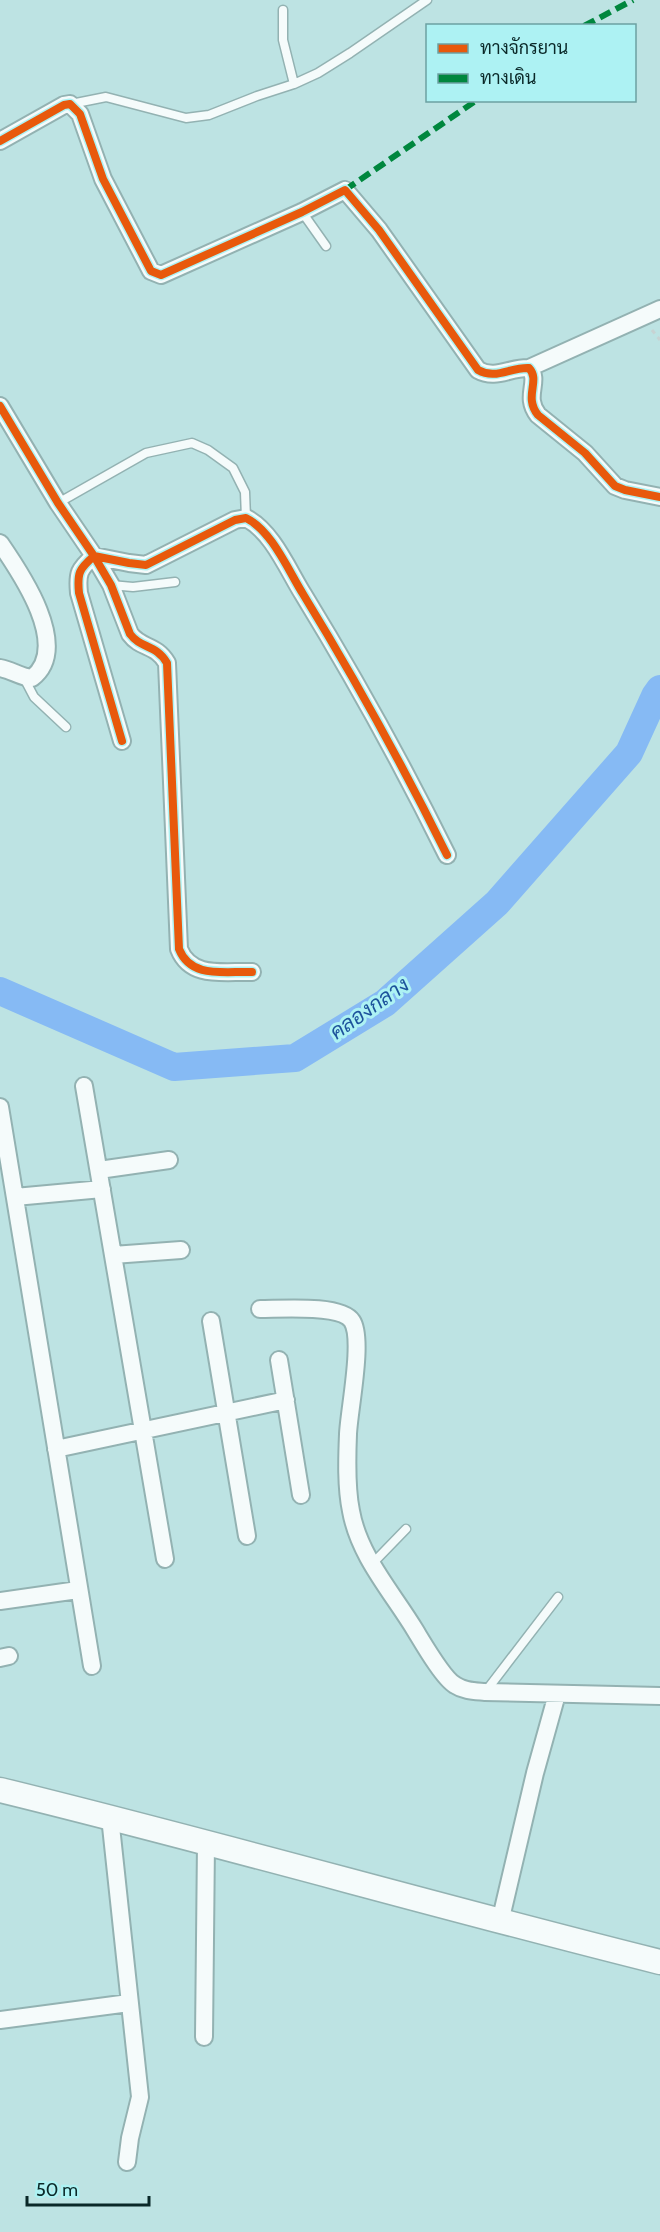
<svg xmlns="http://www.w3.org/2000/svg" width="660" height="2232" font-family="Cabin,Sarabun,sans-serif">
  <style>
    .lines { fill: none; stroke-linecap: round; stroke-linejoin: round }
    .river { stroke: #86baf4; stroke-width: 28 }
    .lane-casing { stroke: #93b2b2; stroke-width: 11 }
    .street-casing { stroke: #93b2b2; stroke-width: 20 }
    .secondary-casing { stroke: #93b2b2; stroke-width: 27 }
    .path { stroke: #c7d3d3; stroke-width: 3; stroke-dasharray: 4.5 4.5; stroke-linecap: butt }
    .lane { stroke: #f5fbfb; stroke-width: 8 }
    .street { stroke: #f5fbfb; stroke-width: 16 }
    .secondary { stroke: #f5fbfb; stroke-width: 24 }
    .quiet { stroke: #00873e; stroke-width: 6; stroke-dasharray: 12 6; stroke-linecap: butt }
    .cycleway-casing { stroke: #adf2f3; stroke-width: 11 }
    .cycleway { stroke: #e8590c; stroke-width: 8 }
    .labels { text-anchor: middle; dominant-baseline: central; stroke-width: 6; stroke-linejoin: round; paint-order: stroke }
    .water-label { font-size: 21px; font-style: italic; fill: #1d539c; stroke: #adf2f3 }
  </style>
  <rect width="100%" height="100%" fill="#bde3e3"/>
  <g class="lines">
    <path class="river" d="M 0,991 L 174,1067 L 295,1058 L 385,1003 L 497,903 L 629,753 L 655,696 L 660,689"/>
    <g class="lane-casing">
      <path id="lane" d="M 283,10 L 283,40 L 294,84
        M 71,104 L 106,97 L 186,118 L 209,115 L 257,96 L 294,84 L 318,73 L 350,53 L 427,0
        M 302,212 L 326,246
        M 58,503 L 146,453 L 192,443 L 208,450 L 233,468 L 245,492 L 246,518
        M 111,585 L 133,587 L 175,582
        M 24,678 L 34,697 L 66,727
        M 372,1564 L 406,1529
        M 486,1691 L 558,1597"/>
    </g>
    <g class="street-casing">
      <path id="street" d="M 0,141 L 64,105 L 70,104 L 80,114 L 103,179 L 151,271 L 161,275 L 302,212 L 345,190 L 379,230 L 478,370 C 496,380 510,367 529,368 C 541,381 523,396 538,415 L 585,453 L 615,486 L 625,490 L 660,497
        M 529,368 L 660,309
        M 0,406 L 58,503 L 94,556 L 129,563 L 146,565 L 235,520 L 246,518 C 272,531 288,570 303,594 C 355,679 403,766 447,855
        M 0,543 C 20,572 72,647 32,678 C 20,677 12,670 0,668
        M 122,741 L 79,593 C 77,573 79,569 94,556 L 111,585 L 130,634 C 141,649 156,644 167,663 L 179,949 C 191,979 224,971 252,972
        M 84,1086 L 165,1559
        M 0,1107 L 92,1666
        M 99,1170 L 169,1160
        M 15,1197 L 102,1189
        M 113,1255 L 181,1250
        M 260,1309 C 281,1309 341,1304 352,1321 C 364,1339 349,1410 348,1434 C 347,1458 346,1487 351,1511 C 359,1556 392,1592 415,1630 C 423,1643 443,1678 455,1685 C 464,1691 474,1691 485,1692 L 660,1696
        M 211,1321 L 247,1536
        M 279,1360 L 301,1495
        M 56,1449 L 286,1400
        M 0,1601 L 78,1590
        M 0,1658 L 9,1656
        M 110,1817 L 140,2097 L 130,2138 L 127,2162
        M 500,1922 L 535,1773 L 557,1694
        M 0,2020 L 129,2003
        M 204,2037 L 206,1843"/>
    </g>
    <g class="secondary-casing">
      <path id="secondary" d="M 0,1790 C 221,1844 439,1907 660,1962"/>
    </g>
    <path class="path" d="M 652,330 L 660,340"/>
    <use href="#lane" class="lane"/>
    <use href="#street" class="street"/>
    <use href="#secondary" class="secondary"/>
    <path class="quiet" d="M 584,26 L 633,0
      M 345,190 L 477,100"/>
    <g class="cycleway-casing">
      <path id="cycleway" d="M 0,141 L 64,105 L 70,104 L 80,114 L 103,179 L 151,271 L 161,275 L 302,212 L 345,190 L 379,230 L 478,370 C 496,380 510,367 529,368 C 541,381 523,396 538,415 L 585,453 L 615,486 L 625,490 L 660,497
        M 0,406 L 58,503 L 94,556 L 129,563 L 146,565 L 235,520 L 246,518 C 272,531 288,570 303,594 C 355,679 403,766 447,855
        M 122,741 L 79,593 C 77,573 79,569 94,556 L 111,585 L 130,634 C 141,649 156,644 167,663 L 179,949 C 191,979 224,971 252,972"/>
    </g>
    <use href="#cycleway" class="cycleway"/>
  </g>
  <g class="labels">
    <g class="water-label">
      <text transform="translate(369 1008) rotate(-35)">คลองกลาง</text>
    </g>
  </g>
  <rect x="426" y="24" width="210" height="78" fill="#adf2f3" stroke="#6ca1a2" stroke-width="1.5"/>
  <rect x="438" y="44" width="30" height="9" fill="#e8590c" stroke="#6ca1a2" stroke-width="1.5"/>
  <text x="480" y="54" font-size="18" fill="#0a2828">ทางจักรยาน</text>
  <rect x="438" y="74" width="30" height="9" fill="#00873e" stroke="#6ca1a2" stroke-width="1.5"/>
  <text x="480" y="84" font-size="18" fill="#0a2828">ทางเดิน</text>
  <path d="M27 2196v9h122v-9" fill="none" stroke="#0a2828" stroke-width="3"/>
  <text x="36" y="2196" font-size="18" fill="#0a2828" stroke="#adf2f3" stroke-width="4.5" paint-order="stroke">50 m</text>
</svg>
